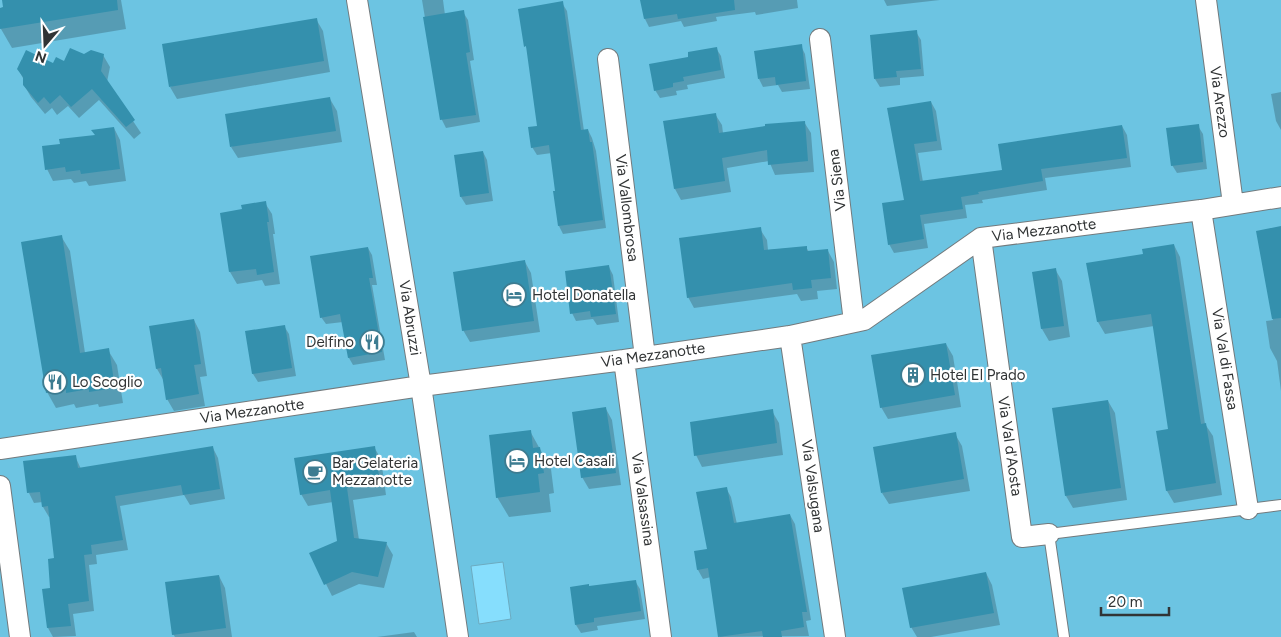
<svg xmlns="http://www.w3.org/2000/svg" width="1281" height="637" font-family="Figtree,sans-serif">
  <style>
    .forest { fill: #6cc4e2 }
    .water { fill: #86defd; stroke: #6cabc1 }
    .shadow { fill: #0003 }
    .building { fill: #3490ad }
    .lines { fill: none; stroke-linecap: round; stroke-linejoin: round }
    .lane-casing { stroke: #737a7d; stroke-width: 12 }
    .street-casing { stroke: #737a7d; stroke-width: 22 }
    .lane { stroke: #fff; stroke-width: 10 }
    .street { stroke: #fff; stroke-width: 20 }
    .labels { text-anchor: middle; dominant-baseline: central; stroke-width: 4.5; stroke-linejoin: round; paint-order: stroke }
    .street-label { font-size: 15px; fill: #313435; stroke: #fff }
    .poi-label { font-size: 15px; fill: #313435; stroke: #fff; text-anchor: start }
  </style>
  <rect width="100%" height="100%" fill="#f3fbff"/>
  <path class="forest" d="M 0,0 L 1281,0 L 1281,637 L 0,637 Z"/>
  <path class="water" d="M 503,562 L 511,619 L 479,624 L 471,566 Z"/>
  <path class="shadow" d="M 3,0 L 121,0 L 126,29 L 12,48 L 1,29 L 0,9 L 4,8 Z
    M 422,0 L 443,0 L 445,15 L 463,12 L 468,20 L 474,60 L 470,61 L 480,122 L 446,128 L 442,120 Z
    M 642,0 L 797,0 L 798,8 L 756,15 L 755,12 L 716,17 L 717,21 L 684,27 L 681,21 L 649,27 L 645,19 Z
    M 884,0 L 940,0 L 887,6 Z
    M 562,3 L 567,11 L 584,131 L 588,130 L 592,138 L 596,151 L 606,228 L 563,234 L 559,226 L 552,153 L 537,155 L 532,147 L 538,127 L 528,51 L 526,46 L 520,10 Z
    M 316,19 L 323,31 L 330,72 L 177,99 L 170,87 Z
    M 916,32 L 921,40 L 924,76 L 900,78 L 900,85 L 880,87 L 875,79 Z
    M 801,46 L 805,54 L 810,89 L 782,92 L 778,85 L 763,87 L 759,79 Z
    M 716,48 L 721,56 L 725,78 L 687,85 L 688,89 L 676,91 L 677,95 L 660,98 L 655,90 L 690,58 Z
    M 85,55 L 103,55 L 110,67 L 107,82 L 141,133 L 134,139 L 99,100 L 79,118 L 68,106 L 57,115 L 52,108 L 45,114 L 31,97 L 24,85 L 24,80 L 18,69 L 65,63 Z
    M 1281,92 L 1281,130 L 1276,121 L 1271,94 Z
    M 330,99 L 337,111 L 342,142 L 238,158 L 231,147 Z
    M 931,102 L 936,111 L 942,150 L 918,153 L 923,182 L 1004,171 L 1122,126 L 1127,135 L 1131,167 L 1045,178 L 1047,190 L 982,200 L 983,203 L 965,205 L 967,218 L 924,224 L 928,248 L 894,253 L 889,244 L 905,201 L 889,109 Z
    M 715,114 L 722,125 L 723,133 L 804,122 L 811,133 L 814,172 L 775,175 L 769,161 L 727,168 L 731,192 L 681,200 L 675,189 L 665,122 Z
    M 1198,126 L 1203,134 L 1207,169 L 1177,173 L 1172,165 Z
    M 114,128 L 120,140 L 126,181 L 89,186 L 86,181 L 74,183 L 71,179 L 53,181 L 47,169 L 96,136 Z
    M 483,152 L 487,160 L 493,201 L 466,205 L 461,197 Z
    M 265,203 L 272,214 L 275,234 L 273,234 L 280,284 L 265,286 L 262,280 L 237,284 L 230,272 L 222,214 L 243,210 Z
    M 1281,228 L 1281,391 L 1277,361 L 1270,348 L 1266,321 L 1273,320 L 1257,232 Z
    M 760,229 L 767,240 L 768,250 L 806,247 L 809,252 L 828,251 L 834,262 L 837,289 L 817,291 L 818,299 L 801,301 L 797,294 L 694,308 L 688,297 Z
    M 61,236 L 70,251 L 85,353 L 108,350 L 117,365 L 123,403 L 99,407 L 98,404 L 76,408 L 74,404 L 56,408 L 47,392 Z
    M 1174,245 L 1180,257 L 1205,424 L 1213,436 L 1222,495 L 1174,503 L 1167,491 L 1158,432 L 1170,430 L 1154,326 L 1105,334 L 1098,322 L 1088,264 L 1144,255 Z
    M 368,248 L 372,255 L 377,285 L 372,285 L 385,360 L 353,365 L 349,358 L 343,322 L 326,324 L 321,317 Z
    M 525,262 L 531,273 L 540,332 L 470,342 L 463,330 Z
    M 609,267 L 613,275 L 619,322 L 597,325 L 593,319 L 576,321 L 572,313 Z
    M 1055,269 L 1062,281 L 1070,337 L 1049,341 L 1042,329 Z
    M 194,320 L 200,332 L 207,376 L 200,377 L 205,406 L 174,411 L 167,399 L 164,381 L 157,369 L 150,327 Z
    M 284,326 L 289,334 L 296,376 L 258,382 L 253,374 L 246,332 Z
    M 946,344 L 953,356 L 961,407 L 888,419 L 881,407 Z
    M 1108,401 L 1115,413 L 1127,500 L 1073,508 L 1066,496 Z
    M 606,409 L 612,420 L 621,485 L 589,489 L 582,477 Z
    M 772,411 L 779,423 L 783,455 L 702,467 L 696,455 Z
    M 530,431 L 551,469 L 554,493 L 549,494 L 551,512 L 509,517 L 497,497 Z
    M 955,434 L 962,446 L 970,491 L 889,504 L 882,493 Z
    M 374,447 L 381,459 L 386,495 L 353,500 L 359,540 L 386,543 L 393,555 L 384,588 L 359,584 L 332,596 L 326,584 L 339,542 L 333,502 L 308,506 L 301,494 Z
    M 213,448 L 218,458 L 225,499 L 190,505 L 184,495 L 120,506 L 128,550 L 96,555 L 97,564 L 89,565 L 94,611 L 73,614 L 76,636 L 53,637 L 48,628 L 44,590 L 52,589 L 56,559 L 51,517 L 49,517 L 43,507 L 43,502 L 34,503 L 29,493 L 75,456 L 81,469 Z
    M 726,488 L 731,497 L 737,524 L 790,515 L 795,524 L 811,620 L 806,621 L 809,636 L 720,637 L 711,577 L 703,579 L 698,570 L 695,552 L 708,550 Z
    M 986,573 L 992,585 L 1000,625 L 931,637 L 917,637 L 911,627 Z
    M 219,576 L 225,588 L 232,637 L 175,637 L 173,634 Z
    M 635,581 L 640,589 L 645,619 L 597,626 L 598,630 L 581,633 L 576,625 L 589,588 Z
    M 414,632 L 417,637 L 377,637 Z"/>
  <path class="building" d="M 2,0 L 117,0 L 118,10 L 0,29 L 0,8 L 3,7 Z
    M 640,0 L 734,0 L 735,10 L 678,19 L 677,14 L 644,19 Z
    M 563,1 L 581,130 L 588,129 L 590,142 L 592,142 L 603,220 L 558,226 L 553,191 L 555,191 L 549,145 L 531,148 L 528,127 L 537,126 L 526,46 L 524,47 L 518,9 Z
    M 464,10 L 470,52 L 466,53 L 476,115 L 440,120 L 423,17 Z
    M 317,18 L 324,61 L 169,87 L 162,44 Z
    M 917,30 L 921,69 L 896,71 L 897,77 L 874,79 L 870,35 Z
    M 802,44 L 806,81 L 776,85 L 775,77 L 758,79 L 754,51 Z
    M 717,47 L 721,70 L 683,77 L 684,81 L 673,83 L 673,87 L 654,91 L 649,64 L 688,57 L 688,52 Z
    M 70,48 L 84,54 L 91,50 L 104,54 L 101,71 L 135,120 L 126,127 L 92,89 L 71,107 L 60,95 L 50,104 L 44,97 L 38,103 L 23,85 L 23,77 L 17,69 L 26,50 L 53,63 L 56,57 L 64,61 Z
    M 330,97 L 336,131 L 230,147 L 225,114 Z
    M 931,101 L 937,141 L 914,144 L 920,181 L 1002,170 L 998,144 L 1122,125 L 1127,158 L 1041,169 L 1043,181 L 978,192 L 979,194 L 961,197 L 963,209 L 920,215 L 924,239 L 888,245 L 882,203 L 904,200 L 887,108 Z
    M 716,113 L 719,133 L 765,126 L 765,124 L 805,121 L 808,161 L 768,165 L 767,150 L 722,158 L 725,181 L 674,189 L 663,121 Z
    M 1199,124 L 1203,162 L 1171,166 L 1166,128 Z
    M 114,127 L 120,169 L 81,174 L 80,170 L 66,172 L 65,167 L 45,170 L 42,146 L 60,144 L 59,139 L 95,135 L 91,130 Z
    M 483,151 L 489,193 L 460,197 L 454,155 Z
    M 266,201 L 269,222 L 267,222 L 274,272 L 257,275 L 256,269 L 229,272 L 220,213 L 242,209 L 241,205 Z
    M 1281,226 L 1281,318 L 1272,319 L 1256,231 Z
    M 761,227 L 764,250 L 807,246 L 807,251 L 828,249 L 831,278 L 811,280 L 812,288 L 793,290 L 792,283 L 687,298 L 679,238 Z
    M 62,235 L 80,353 L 109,348 L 115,388 L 89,392 L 89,389 L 66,393 L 66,389 L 46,393 L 21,242 Z
    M 1174,244 L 1201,424 L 1206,423 L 1216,483 L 1166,491 L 1156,431 L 1168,429 L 1151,314 L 1097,322 L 1086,263 L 1143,254 L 1142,249 Z
    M 368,247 L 373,278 L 369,278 L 382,352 L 348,358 L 340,314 L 320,318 L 310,256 Z
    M 525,260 L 534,321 L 462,331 L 453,272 Z
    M 609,265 L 616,314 L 591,317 L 590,311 L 570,314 L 565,271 Z
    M 1056,268 L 1064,326 L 1041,329 L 1032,272 Z
    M 194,319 L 201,364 L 194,365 L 199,394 L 166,400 L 161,368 L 156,369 L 149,326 Z
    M 285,325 L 292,368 L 252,374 L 245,331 Z
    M 946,343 L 955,395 L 880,408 L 871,355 Z
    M 1108,400 L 1121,488 L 1065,496 L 1052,408 Z
    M 606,407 L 616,473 L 581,478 L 572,412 Z
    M 773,409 L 777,443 L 694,456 L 690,422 Z
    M 531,430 L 533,448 L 540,447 L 544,473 L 538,474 L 540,492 L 496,498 L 489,435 Z
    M 956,432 L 964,479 L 881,493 L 873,447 Z
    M 213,446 L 220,489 L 183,495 L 181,485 L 115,496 L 123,540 L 91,545 L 92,554 L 84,555 L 89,601 L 68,604 L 71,626 L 47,628 L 42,589 L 50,588 L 48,559 L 54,558 L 48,506 L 42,507 L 40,492 L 27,493 L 23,461 L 76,455 L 78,468 Z
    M 375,446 L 380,484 L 347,488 L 354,538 L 387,542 L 378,577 L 352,572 L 324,585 L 309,553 L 337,541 L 330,490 L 300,495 L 294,458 Z
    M 727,487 L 734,523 L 790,514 L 807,612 L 802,612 L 804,627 L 781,631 L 782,637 L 763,637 L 762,631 L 718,637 L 708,568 L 697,570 L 694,551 L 707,549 L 696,492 Z
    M 986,572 L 994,613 L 910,628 L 902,588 Z
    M 219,575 L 226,628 L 172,635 L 165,582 Z
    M 636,580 L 641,611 L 594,618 L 594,622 L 575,625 L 570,587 L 589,584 L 589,586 Z"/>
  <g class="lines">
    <g class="lane-casing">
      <path id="lane" d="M 1064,637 L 1049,534 L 1281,505"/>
    </g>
    <g class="street-casing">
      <path id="street" d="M 357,0 L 421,386 L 458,637
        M 1206,0 L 1233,204
        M 820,39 L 854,322
        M 608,59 L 645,357
        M 1201,210 L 1248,509
        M 981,238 L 1022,537 L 1049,534
        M 790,336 L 835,637
        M 624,360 L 661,637
        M 0,449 L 421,386 L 624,360 L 790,336 L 864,320 L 981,238 L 1201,210 L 1281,197
        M 0,486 L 20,637"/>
    </g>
    <use href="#lane" class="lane"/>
    <use href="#street" class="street"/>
  </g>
  <defs>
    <g id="hotel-ring" transform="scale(1.25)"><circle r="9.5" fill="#fff" stroke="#3d7c91" stroke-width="1.5"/><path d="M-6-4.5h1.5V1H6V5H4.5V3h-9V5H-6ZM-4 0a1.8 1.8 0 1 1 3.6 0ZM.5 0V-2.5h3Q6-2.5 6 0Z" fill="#3d7c91"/></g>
    <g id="restaurant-ring" transform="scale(1.25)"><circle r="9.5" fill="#fff" stroke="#3d7c91" stroke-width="1.5"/><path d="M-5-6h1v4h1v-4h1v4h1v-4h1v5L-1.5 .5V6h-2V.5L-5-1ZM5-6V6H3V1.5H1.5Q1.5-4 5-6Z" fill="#3d7c91"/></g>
    <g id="building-ring" transform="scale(1.25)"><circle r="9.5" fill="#fff" stroke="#3d7c91" stroke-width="1.5"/><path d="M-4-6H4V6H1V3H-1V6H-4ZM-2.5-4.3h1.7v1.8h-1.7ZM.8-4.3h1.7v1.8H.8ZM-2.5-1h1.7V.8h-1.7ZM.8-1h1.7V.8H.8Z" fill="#3d7c91"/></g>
    <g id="cafe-ring" transform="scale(1.25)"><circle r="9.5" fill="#fff" stroke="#3d7c91" stroke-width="1.5"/><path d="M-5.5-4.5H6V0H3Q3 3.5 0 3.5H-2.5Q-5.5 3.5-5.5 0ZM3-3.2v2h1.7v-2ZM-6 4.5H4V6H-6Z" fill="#3d7c91"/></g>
  </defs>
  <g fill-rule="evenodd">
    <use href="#hotel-ring" x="514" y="295"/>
    <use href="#restaurant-ring" x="372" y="342"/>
    <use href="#building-ring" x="913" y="375"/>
    <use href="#restaurant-ring" x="55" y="382"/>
    <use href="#hotel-ring" x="517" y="461"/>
    <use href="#cafe-ring" x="315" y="472"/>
  </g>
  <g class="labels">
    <g class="street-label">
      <text transform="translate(1220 102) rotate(82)">Via Arezzo</text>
      <text transform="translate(837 180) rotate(-97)">Via Siena</text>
      <text transform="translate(627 208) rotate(83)">Via Vallombrosa</text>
      <text transform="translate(1044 230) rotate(-7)">Via Mezzanotte</text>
      <text transform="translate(410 318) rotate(81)">Via Abruzzi</text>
      <text transform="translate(653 355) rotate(-8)">Via Mezzanotte</text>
      <text transform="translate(1225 359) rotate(81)">Via Val di Fassa</text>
      <text transform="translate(252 411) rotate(-8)">Via Mezzanotte</text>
      <text transform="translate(1010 446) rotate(82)">Via Val d'Aosta</text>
      <text transform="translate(813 486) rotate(82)">Via Valsugana</text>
      <text transform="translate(643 499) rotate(82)">Via Valsassina</text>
    </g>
    <g class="poi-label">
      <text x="532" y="295">Hotel Donatella</text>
      <text x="354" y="342" text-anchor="end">Delfino</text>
      <text x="930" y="375">Hotel El Prado</text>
      <text x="72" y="382">Lo Scoglio</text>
      <text x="534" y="461">Hotel Casali</text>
      <text x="332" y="463">Bar Gelateria<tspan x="332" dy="17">Mezzanotte</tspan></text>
    </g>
  </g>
  <g transform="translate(45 45) rotate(199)" stroke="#ffffff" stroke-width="4" paint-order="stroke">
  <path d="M0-4L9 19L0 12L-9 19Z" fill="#313435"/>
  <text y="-8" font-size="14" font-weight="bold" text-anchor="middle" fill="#313435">N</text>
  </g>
  <path d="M1101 607v8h68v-8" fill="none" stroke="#313435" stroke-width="2.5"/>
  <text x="1108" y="607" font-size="15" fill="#313435" stroke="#ffffff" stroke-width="4" paint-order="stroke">20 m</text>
</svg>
